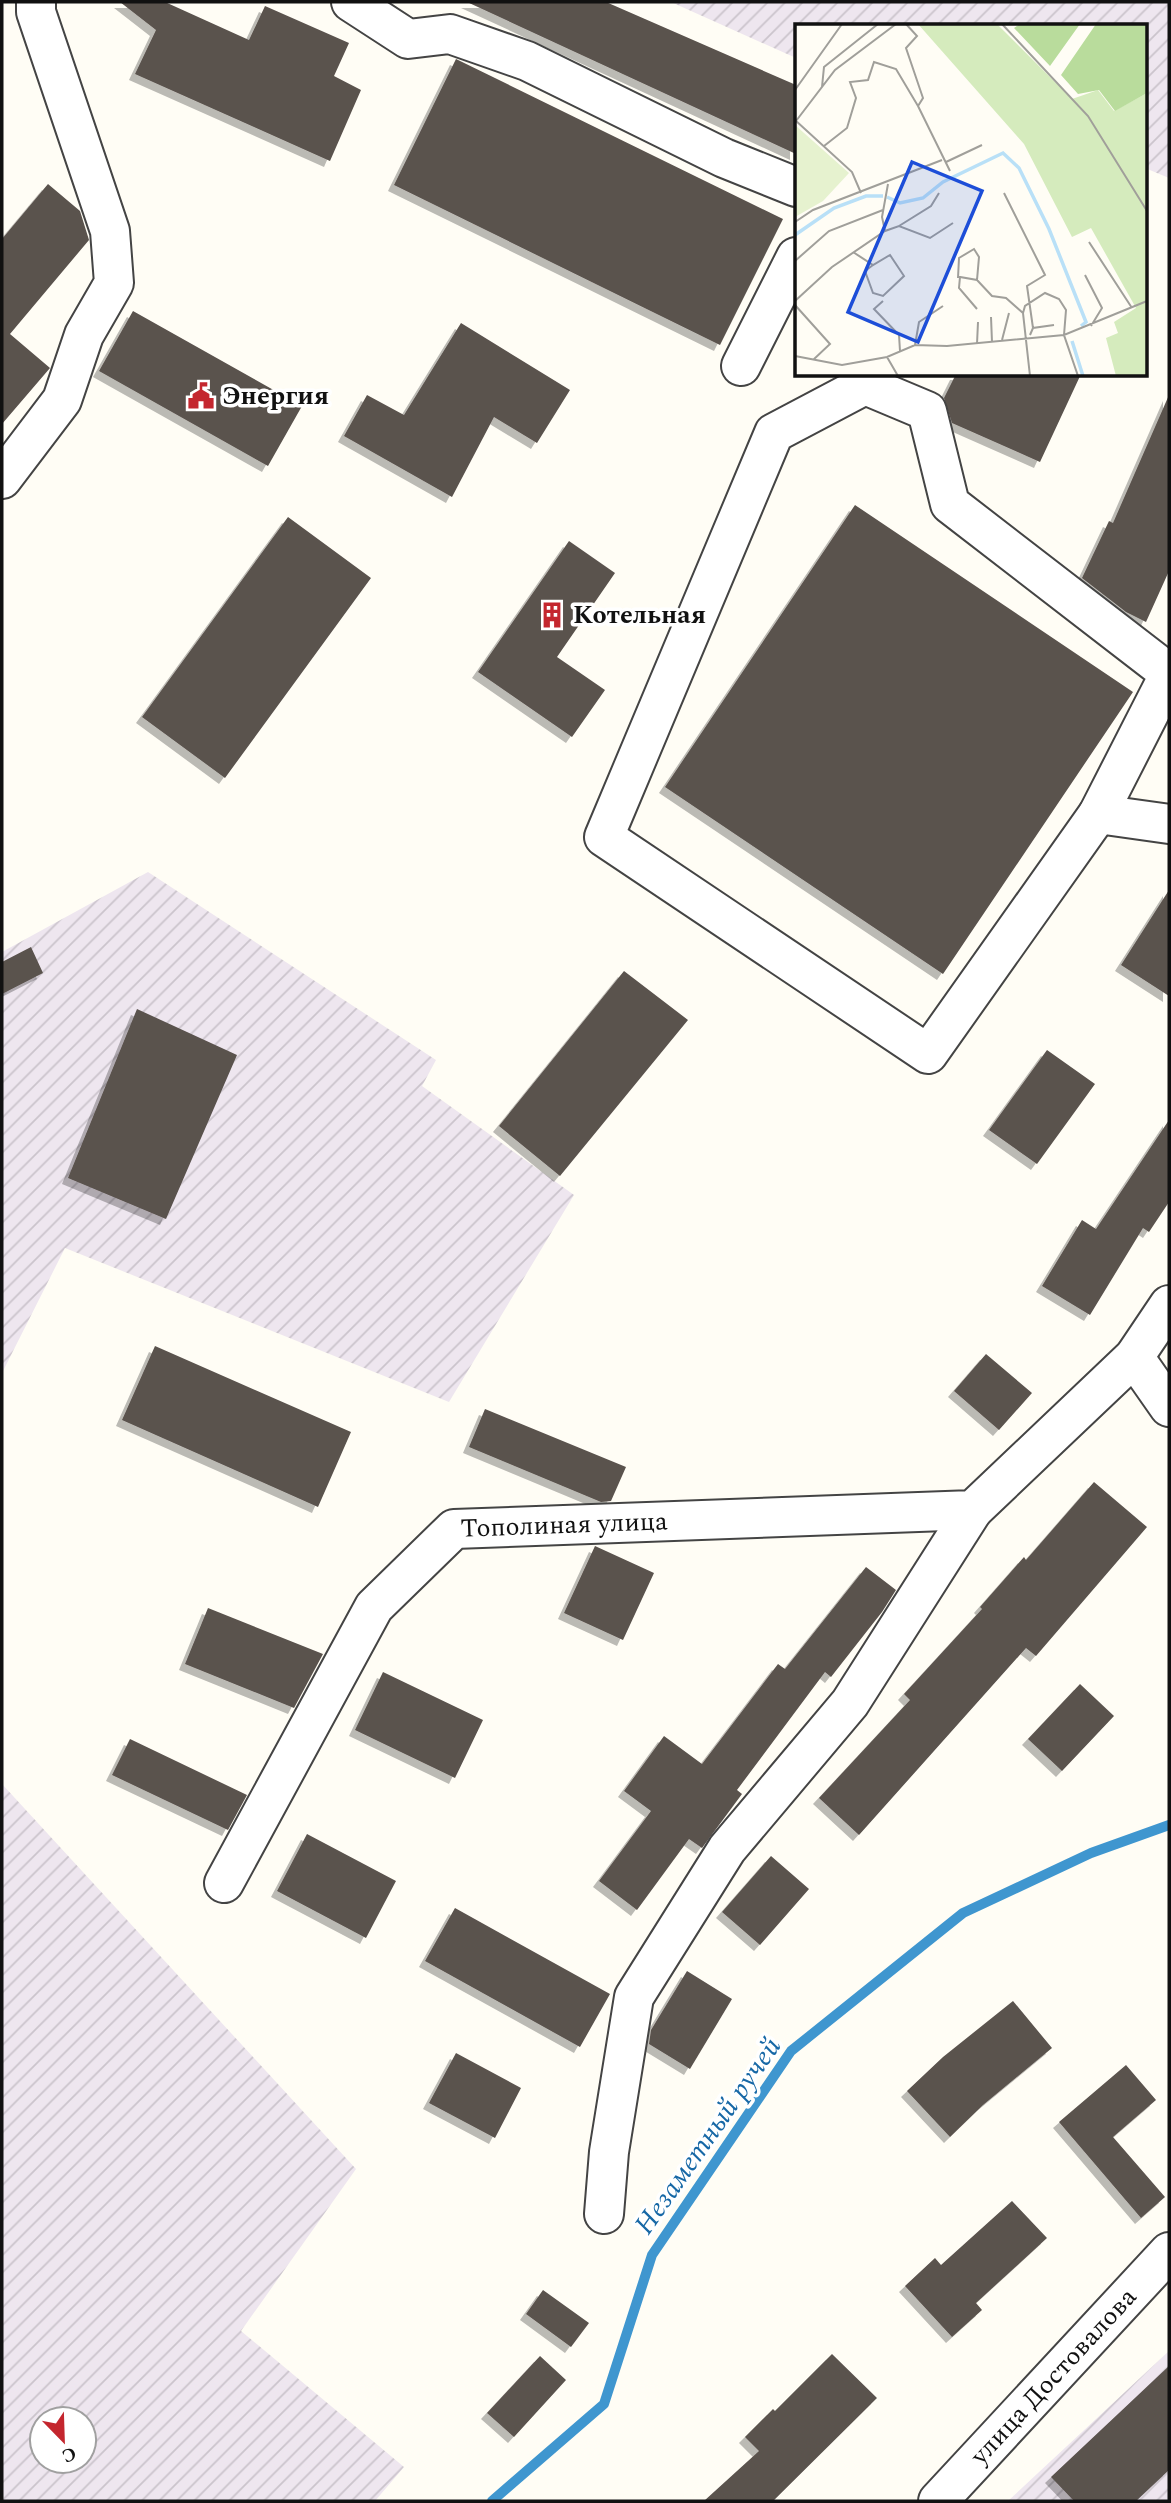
<svg xmlns="http://www.w3.org/2000/svg" width="1171" height="2503" font-family="Spectral,serif">
  <style>
    .industrial { fill: url(#industrial-furrows); fill-rule: evenodd }
    .lines { fill: none; stroke-linecap: round; stroke-linejoin: round }
    .stream { stroke: #3f96cf; stroke-width: 10 }
    .building { fill: #5a524d; filter: url(#shadow) }
    .minor-casing { stroke: #444; stroke-width: 42 }
    .minor { stroke: #fff; stroke-width: 38 }
    .labels { text-anchor: middle; dominant-baseline: central; stroke-width: 7; stroke-linejoin: round; paint-order: stroke }
    .poi-label { font-size: 26px; font-weight: bold; fill: #111; stroke: #fff; text-anchor: start }
    .street-label { font-size: 26px; fill: #111; stroke: #fff }
    .water-label { font-size: 28px; font-style: italic; fill: #1768a6; stroke: #fff }
    .inset-river { fill: none; stroke: #b9e0f7; stroke-width: 3.5 }
    .inset-road { fill: none; stroke: #a09f9a; stroke-width: 2 }
    .view { fill: #1d4ed8; fill-opacity: 0.15; stroke: #1d4ed8; stroke-width: 3.5 }
    .inset-edge { fill: none; stroke: #111; stroke-width: 3.5 }
  </style>
  <defs>
    <pattern id="industrial-furrows" width="10" height="10" patternUnits="userSpaceOnUse" patternTransform="scale(1.75)"><rect width="10" height="10" fill="#eee6ef"/><path d="M-1 1l2-2M0 10L10 0M9 11l2-2" fill="none" stroke="#cbc4cc"/></pattern>
    <filter id="shadow"><feDropShadow dx="-6" dy="6" stdDeviation="0" flood-color="#0004"/></filter>
  </defs>
  <rect width="100%" height="100%" fill="#fffdf5"/>
  <path class="industrial" d="M 671,2 L 1169,2 L 1169,178 L 1145,168 L 1145,26 L 796,26 L 796,58 Z
    M 148,872 L 436,1060 L 422,1086 L 574,1195 L 449,1402 L 65,1248 L 2,1373 L 2,952 Z
    M 2,1784 L 356,2169 L 241,2331 L 404,2467 L 375,2501 L 2,2501 ZM 84,2419 L 84,2461 L 42,2461 L 42,2419 Z
    M 1169,2351 L 1169,2501 L 1008,2501 Z"/>
  <g class="lines">
    <path class="stream" d="M 492,2501 L 604,2404 L 652,2255 L 791,2051 L 963,1913 L 1091,1853 L 1169,1825"/>
  </g>
  <path class="building" d="M 120,2 L 165,2 L 249,40 L 265,6 L 349,43 L 334,76 L 361,90 L 330,161 L 135,74 L 156,30 Z
    M 467,2 L 606,2 L 796,85 L 796,154 Z
    M 456,59 L 783,219 L 720,345 L 394,185 Z
    M 48,184 L 80,211 L 89,240 L 10,334 L 50,368 L 2,424 L 2,239 Z
    M 133,311 L 302,406 L 268,466 L 99,371 Z
    M 461,323 L 570,390 L 537,443 L 494,417 L 452,497 L 344,436 L 367,395 L 404,415 Z
    M 956,374 L 1081,374 L 1040,462 L 952,423 L 944,398 Z
    M 1169,395 L 1169,571 L 1146,622 L 1126,612 L 1082,578 L 1109,521 L 1113,523 Z
    M 855,505 L 1133,692 L 943,974 L 665,787 Z
    M 288,517 L 371,578 L 225,778 L 142,717 Z
    M 569,541 L 615,573 L 557,657 L 605,690 L 572,737 L 478,672 Z
    M 1169,890 L 1169,996 L 1121,965 Z
    M 31,947 L 43,973 L 2,994 L 2,962 Z
    M 624,971 L 688,1020 L 560,1176 L 499,1126 Z
    M 137,1009 L 237,1055 L 166,1219 L 68,1178 Z
    M 1047,1050 L 1095,1084 L 1037,1164 L 989,1130 Z
    M 1169,1120 L 1169,1202 L 1149,1232 L 1143,1228 L 1090,1315 L 1042,1286 L 1082,1220 L 1096,1229 Z
    M 155,1346 L 351,1432 L 318,1507 L 122,1420 Z
    M 986,1354 L 1032,1393 L 999,1430 L 954,1391 Z
    M 485,1409 L 626,1467 L 611,1501 L 601,1502 L 469,1447 Z
    M 1094,1482 L 1147,1527 L 1036,1656 L 1026,1648 L 859,1835 L 819,1798 L 910,1700 L 904,1694 L 982,1609 L 980,1607 L 1024,1557 L 1026,1560 Z
    M 595,1546 L 654,1573 L 623,1640 L 564,1613 Z
    M 866,1567 L 896,1590 L 882,1612 L 831,1677 L 825,1672 L 737,1790 L 742,1794 L 702,1848 L 689,1839 L 637,1910 L 599,1881 L 651,1811 L 624,1791 L 664,1736 L 702,1764 L 778,1664 L 785,1669 Z
    M 208,1608 L 323,1654 L 294,1708 L 185,1664 Z
    M 383,1672 L 483,1720 L 455,1778 L 355,1730 Z
    M 1080,1684 L 1114,1716 L 1062,1771 L 1028,1739 Z
    M 130,1739 L 247,1795 L 228,1830 L 112,1775 Z
    M 307,1834 L 396,1881 L 366,1938 L 277,1891 Z
    M 771,1856 L 809,1889 L 760,1945 L 722,1912 Z
    M 455,1908 L 610,1994 L 580,2047 L 425,1961 Z
    M 687,1971 L 732,1999 L 690,2069 L 649,2044 L 651,2030 Z
    M 1013,2001 L 1052,2048 L 983,2105 L 950,2137 L 907,2091 L 943,2057 Z
    M 456,2053 L 521,2088 L 495,2138 L 429,2103 Z
    M 1126,2065 L 1156,2100 L 1113,2137 L 1165,2197 L 1141,2218 L 1059,2122 Z
    M 1012,2201 L 1047,2238 L 976,2303 L 982,2310 L 952,2337 L 905,2286 L 935,2258 L 941,2265 Z
    M 543,2290 L 589,2323 L 571,2347 L 526,2314 Z
    M 832,2354 L 877,2398 L 773,2501 L 704,2501 L 759,2451 L 745,2437 L 773,2409 L 775,2411 Z
    M 540,2356 L 566,2380 L 514,2437 L 487,2413 Z
    M 1169,2366 L 1169,2470 L 1136,2501 L 1074,2501 L 1051,2477 Z"/>
  <g class="lines">
    <g class="minor-casing">
      <g id="minor">
        <path d="M 351,2 L 408,39 L 450,34 L 527,61 L 724,158 L 796,187"/>
        <path d="M 741,366 L 796,257"/>
        <path d="M 2,479 L 62,400 L 84,335 L 114,283 L 110,231 L 36,12 L 36,2"/>
        <path d="M 1169,673 L 950,504 L 927,411 L 865,385 L 774,433 L 604,837 L 928,1054 L 1098,814 L 1169,675"/>
        <path d="M 1098,814 L 1169,824"/>
        <path d="M 1134,1357 L 1169,1407"/>
        <path id="s1" d="M 224,1883 L 374,1607 L 454,1529 L 973,1510 L 1134,1357 L 1169,1305"/>
        <path d="M 604,2214 L 609,2152 L 634,1997 L 727,1849 L 850,1703 L 973,1510"/>
        <path id="s2" d="M 938,2501 L 1169,2252"/>
      </g>
    </g>
    <use href="#minor" class="minor"/>
  </g>
  <defs>
    <g id="civic-bare" transform="scale(2.1)"><path d="M-.6-6.5H3V-4.5H.6V-3L4-1V1h2V6H-6V1h2V-1L-.6-3ZM-1.2 2.5V6h2.4V2.5Z" fill="#c4262e" stroke="#fff" stroke-width="2.5" paint-order="stroke"/></g>
    <g id="building-bare" transform="scale(2.1)"><path d="M-4-6H4V6H1V3H-1V6H-4ZM-2.5-4.3h1.7v1.8h-1.7ZM.8-4.3h1.7v1.8H.8ZM-2.5-1h1.7V.8h-1.7ZM.8-1h1.7V.8H.8Z" fill="#c4262e" stroke="#fff" stroke-width="2.5" paint-order="stroke"/></g>
  </defs>
  <g fill-rule="evenodd">
    <use href="#civic-bare" x="201" y="396"/>
    <use href="#building-bare" x="552" y="615"/>
  </g>
  <g class="labels">
    <g class="poi-label">
      <text x="222" y="396">Энергия</text>
      <text x="573" y="615">Котельная</text>
    </g>
    <g class="street-label">
      <text stroke="none"><textPath href="#s1" startOffset="536">Тополиная улица</textPath></text>
      <text stroke="none"><textPath href="#s2" startOffset="170">улица Достовалова</textPath></text>
    </g>
    <g class="water-label">
      <text transform="translate(708 2136) rotate(-55)">Незаметный ручей</text>
    </g>
  </g>
  <g transform="translate(795 24)">
    <rect width="352" height="352" fill="#fffdf5"/>
    <path d="M 123,0 L 202,0 L 277,75 L 303,66 L 319,87 L 352,69 L 352,352 L 321,352 L 311,314 L 323,309 L 319,298 L 341,284 L 296,204 L 277,213 L 229,120 Z" fill="#d5ebbd"/>
    <path d="M 225,0 L 285,0 L 255,42 L 219,4 ZM 301,0 L 352,0 L 352,69 L 320,87 L 304,66 L 283,70 L 266,51 Z" fill="#b9dc9c"/>
    <path d="M 0,101 L 54,149 L 28,177 L 0,193 Z" fill="#e6f2cf"/>
    <path class="inset-river" d="M 92,173 L 105,179 L 128,174 L 148,158 L 208,129 L 224,144 L 254,205 L 291,298 L 286,302M 0,211 L 39,184 L 71,172 L 88,172M 277,317 L 288,352"/>
    <path class="inset-road" d="M 111,0 L 122,12 L 111,24 L 128,74 L 123,82 L 155,147M 207,0 L 293,92 L 352,187M 27,63 L 29,43 L 83,0M 0,66 L 47,0M 0,96 L 57,148 L 66,169M 1,97 L 40,46 L 101,0M 29,122 L 52,104 L 61,74 L 55,58 L 73,56 L 79,38 L 101,45 L 123,82M 151,138 L 187,121M 209,169 L 250,251 L 232,262 L 238,304M 0,198 L 18,186 L 147,136M 104,202 L 136,182 L 144,169M 90,207 L 87,193 L 93,160M 294,218 L 337,284M 58,228 L 78,241 L 95,231 L 109,252 L 88,272 L 78,269 L 70,247 L 78,241M 0,237 L 34,207 L 88,186M 290,251 L 307,284 L 296,302M 163,254 L 164,234 L 179,225 L 184,233 L 182,256M 0,277 L 37,243 L 90,207 L 104,202 L 135,214 L 158,199M 88,277 L 79,285 L 104,311 L 105,327M 0,281 L 35,320 L 18,336M 182,285 L 164,264 L 165,253 L 182,256 L 197,272 L 211,274 L 228,289M 196,293 L 197,318M 235,311 L 238,304 L 259,301M 207,316 L 214,289M 182,320 L 183,298M 120,321 L 124,298 L 148,282M 0,332 L 47,341 L 92,333 L 120,321 L 152,322 L 269,311 L 352,277M 92,333 L 103,352M 235,352 L 228,289 L 230,282 L 250,269 L 264,275 L 271,286 L 269,311 L 283,352"/>
    <path class="view" d="M 117,138 L 187,167 L 123,318 L 53,288 Z"/>
    <rect width="352" height="352" class="inset-edge"/>
  </g>
  <rect width="1171" height="2503" fill="none" stroke="#111111" stroke-width="7"/>
  <g transform="translate(63 2440) rotate(157)"><circle r="33" fill="#ffffff" stroke="#a0a0a0" stroke-width="2"/>
  <path d="M0-5L12 26L0 18L-12 26Z" fill="#c4262e"/>
  <text y="-10" font-size="19" font-weight="bold" text-anchor="middle" fill="#111111">С</text>
  </g>
</svg>
